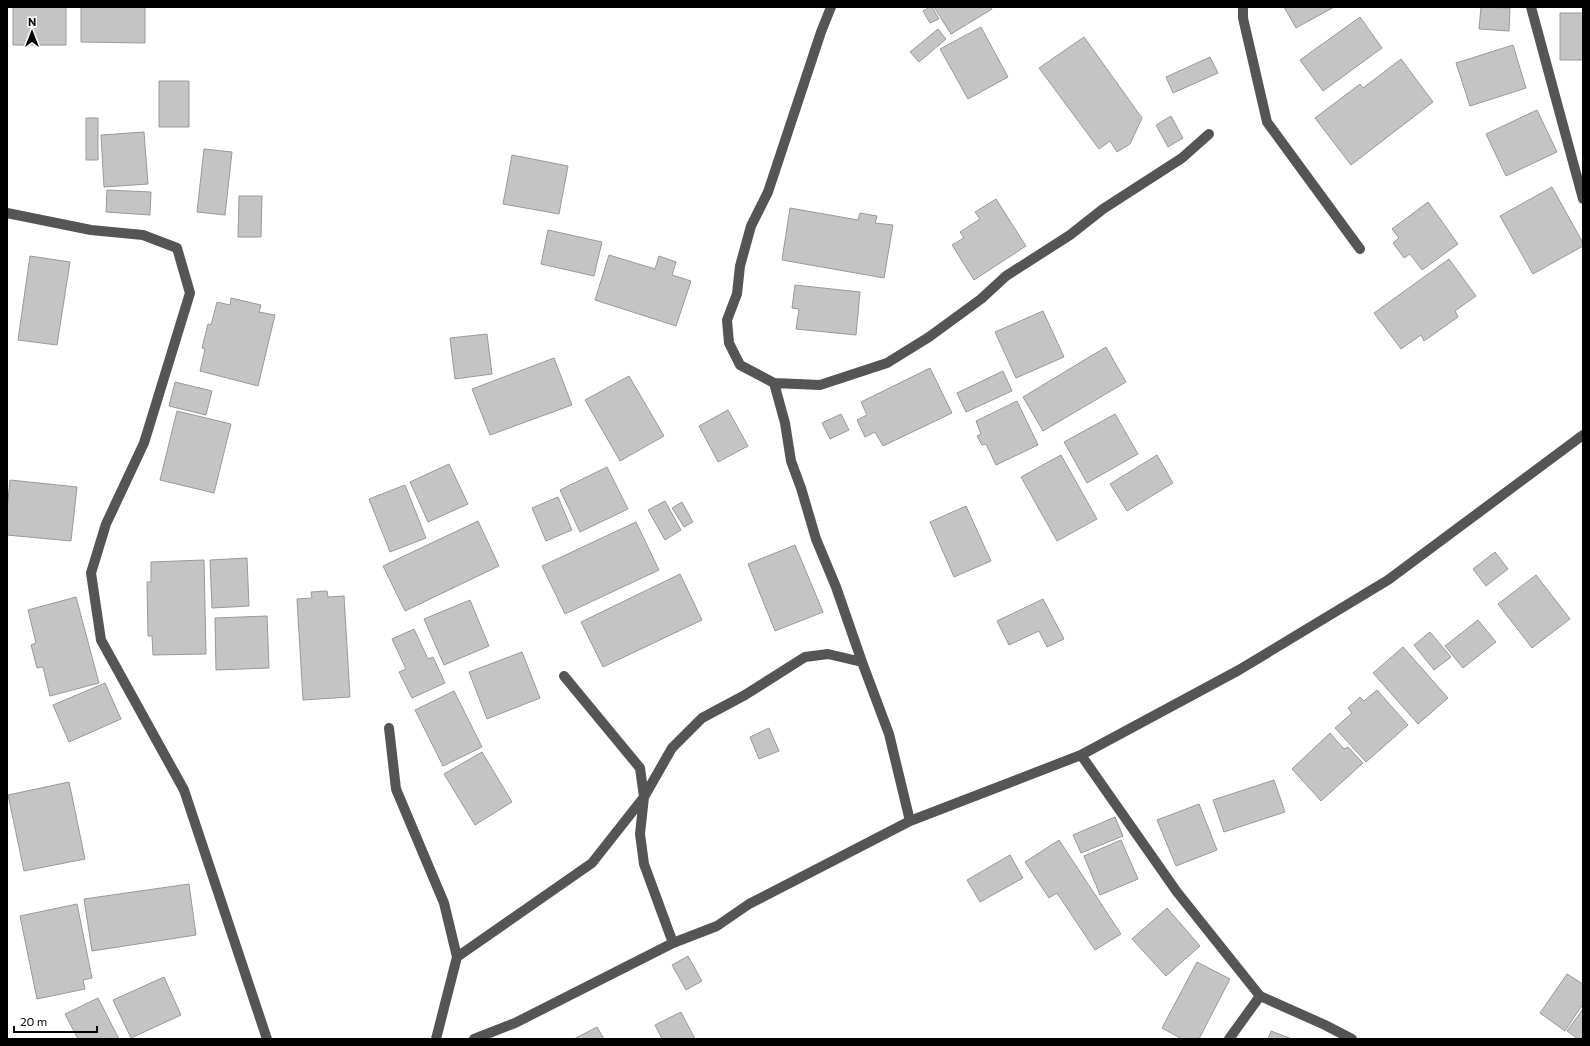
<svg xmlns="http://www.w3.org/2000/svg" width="1590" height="1046" font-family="Commissioner,sans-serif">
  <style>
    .building { fill: #c4c4c4; stroke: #999 }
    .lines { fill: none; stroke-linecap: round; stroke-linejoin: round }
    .minor { stroke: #555; stroke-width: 10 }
  </style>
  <rect width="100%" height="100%" fill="#fff"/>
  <path class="building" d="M 13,7 L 66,7 L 66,45 L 13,45 Z
    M 81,7 L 145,7 L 145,43 L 81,42 Z
    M 930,7 L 932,7 L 939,19 L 930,23 L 923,11 Z
    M 934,7 L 991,7 L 992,9 L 951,34 Z
    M 1284,7 L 1334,7 L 1296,28 Z
    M 1481,7 L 1510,8 L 1509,31 L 1479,29 Z
    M 1560,13 L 1583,13 L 1583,60 L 1560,60 Z
    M 1360,17 L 1382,48 L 1323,91 L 1300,60 Z
    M 981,27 L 1008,77 L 968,99 L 940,49 Z
    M 938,29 L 946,39 L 919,62 L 910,52 Z
    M 1084,37 L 1142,118 L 1130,144 L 1117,152 L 1110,141 L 1099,149 L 1039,68 Z
    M 1513,45 L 1526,88 L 1470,106 L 1456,63 Z
    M 1210,57 L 1218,73 L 1173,93 L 1166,77 Z
    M 1401,59 L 1433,102 L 1351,165 L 1315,118 L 1360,84 L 1363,88 Z
    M 159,81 L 189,81 L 189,127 L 159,127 Z
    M 1537,110 L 1557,152 L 1506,176 L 1486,134 Z
    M 1171,116 L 1183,138 L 1168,147 L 1156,125 Z
    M 86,118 L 98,118 L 98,160 L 86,160 Z
    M 144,132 L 148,184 L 104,187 L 101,135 Z
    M 204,149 L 232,152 L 225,215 L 197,212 Z
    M 512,155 L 568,166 L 559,214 L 503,204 Z
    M 1552,187 L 1583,243 L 1583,246 L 1533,274 L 1500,216 Z
    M 107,190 L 151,192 L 150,215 L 106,212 Z
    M 239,196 L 262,196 L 261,237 L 238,237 Z
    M 996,199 L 1026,246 L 974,280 L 952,245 L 964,238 L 960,232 L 980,219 L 975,212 Z
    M 1428,202 L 1458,244 L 1422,270 L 1410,254 L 1404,258 L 1393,243 L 1399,238 L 1392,229 Z
    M 790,208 L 858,220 L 860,213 L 877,216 L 875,223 L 893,225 L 884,278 L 782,260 Z
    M 548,230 L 602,242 L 594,276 L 541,264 Z
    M 609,255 L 655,269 L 659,256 L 676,262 L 672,275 L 691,281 L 676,326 L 595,300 Z
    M 30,256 L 70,262 L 57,345 L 18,340 Z
    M 1449,259 L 1476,296 L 1455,311 L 1458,317 L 1424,341 L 1421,335 L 1401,349 L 1374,313 Z
    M 795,285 L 860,292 L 856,335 L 796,329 L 799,309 L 792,308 Z
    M 231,298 L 261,305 L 259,312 L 275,315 L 258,386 L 200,371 L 205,349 L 202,348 L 208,324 L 211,325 L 217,302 L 230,305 Z
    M 1043,311 L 1064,357 L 1016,378 L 995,332 Z
    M 487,334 L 492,374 L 455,379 L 450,338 Z
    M 1106,347 L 1126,382 L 1043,431 L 1023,397 Z
    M 554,358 L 572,405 L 490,435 L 472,389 Z
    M 930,368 L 952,413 L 883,446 L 875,432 L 865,437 L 857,420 L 867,415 L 861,402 Z
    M 1003,371 L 1012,391 L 966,412 L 957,393 Z
    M 629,376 L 664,436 L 620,461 L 585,400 Z
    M 175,382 L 212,391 L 206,415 L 169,406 Z
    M 1017,401 L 1038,445 L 996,465 L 986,444 L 982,445 L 977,436 L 981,434 L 976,421 Z
    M 728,410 L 748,446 L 718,462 L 699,426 Z
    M 177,411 L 231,424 L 214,493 L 160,480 Z
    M 841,414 L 849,430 L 830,439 L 822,423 Z
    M 1115,414 L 1138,454 L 1087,483 L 1064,442 Z
    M 1061,455 L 1097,519 L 1057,541 L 1021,477 Z
    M 1157,455 L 1173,483 L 1127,511 L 1110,484 Z
    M 449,464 L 468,504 L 428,522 L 410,482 Z
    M 607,467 L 628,509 L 580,532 L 560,490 Z
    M 10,480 L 77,487 L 71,541 L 7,535 L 7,510 Z
    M 405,485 L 426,538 L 390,552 L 369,499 Z
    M 558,497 L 572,530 L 546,541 L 532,508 Z
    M 665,501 L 681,530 L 665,540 L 648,510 Z
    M 682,502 L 693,522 L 684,527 L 672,508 Z
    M 966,506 L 991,561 L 954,577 L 930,522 Z
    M 478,521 L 499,566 L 405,611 L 383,566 Z
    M 636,522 L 659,570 L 565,614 L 542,566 Z
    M 795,545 L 823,612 L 775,631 L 748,564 Z
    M 1495,552 L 1508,569 L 1486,586 L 1473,569 Z
    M 247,558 L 249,606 L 212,608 L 210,560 Z
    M 204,560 L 206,654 L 153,655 L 152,636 L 148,636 L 147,582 L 151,582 L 151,562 Z
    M 680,574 L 702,620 L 603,667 L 581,622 Z
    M 1536,575 L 1570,619 L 1532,648 L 1498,604 Z
    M 327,591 L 328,597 L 344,596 L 350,697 L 303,700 L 297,599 L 312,598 L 311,592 Z
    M 76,597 L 99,683 L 50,696 L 43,667 L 37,668 L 31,645 L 36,643 L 28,610 Z
    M 1043,599 L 1064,639 L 1047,647 L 1039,631 L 1009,645 L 997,621 Z
    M 470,600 L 489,646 L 444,665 L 424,619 Z
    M 267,616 L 269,668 L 216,670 L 215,618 Z
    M 1478,620 L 1496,642 L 1463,668 L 1445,646 Z
    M 414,629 L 428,659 L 433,657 L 445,683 L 412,698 L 399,672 L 406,669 L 392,639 Z
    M 1430,632 L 1451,657 L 1434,670 L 1414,645 Z
    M 1403,647 L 1448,698 L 1418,724 L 1373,673 Z
    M 522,652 L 540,698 L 487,719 L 469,672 Z
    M 105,683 L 121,719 L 69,742 L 53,705 Z
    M 1377,690 L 1408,725 L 1366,762 L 1335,728 L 1352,713 L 1348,708 L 1360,697 L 1364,701 Z
    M 454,691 L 482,747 L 443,766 L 415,710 Z
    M 769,728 L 779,751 L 759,759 L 750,737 Z
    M 1330,733 L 1344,749 L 1348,747 L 1363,763 L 1321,801 L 1292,769 Z
    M 482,752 L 512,802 L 475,825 L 444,774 Z
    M 1274,780 L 1285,812 L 1224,832 L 1213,800 Z
    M 69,782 L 85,859 L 24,871 L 8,795 Z
    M 1199,804 L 1217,850 L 1176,866 L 1157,820 Z
    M 1115,817 L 1123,836 L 1081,853 L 1073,835 Z
    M 1059,840 L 1121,934 L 1095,950 L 1057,893 L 1049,898 L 1025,862 Z
    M 1121,840 L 1138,879 L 1100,895 L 1084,856 Z
    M 1010,855 L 1023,878 L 980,902 L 967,880 Z
    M 189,884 L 196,935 L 92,951 L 84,899 Z
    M 77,904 L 92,978 L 83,980 L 85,989 L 37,999 L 20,916 Z
    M 1167,908 L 1200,946 L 1166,976 L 1132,939 Z
    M 688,956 L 702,981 L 686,990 L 672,965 Z
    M 1197,962 L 1230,979 L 1199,1039 L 1182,1039 L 1162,1028 Z
    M 1567,974 L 1583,984 L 1583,1004 L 1565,1031 L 1540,1013 Z
    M 164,977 L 181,1015 L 131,1038 L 113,1000 Z
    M 98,998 L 119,1039 L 78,1039 L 65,1014 Z
    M 1583,1009 L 1583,1039 L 1578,1039 L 1567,1031 Z
    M 681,1012 L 695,1039 L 662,1039 L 655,1025 Z
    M 597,1027 L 604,1039 L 574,1039 Z
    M 1271,1031 L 1292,1039 L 1268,1039 Z"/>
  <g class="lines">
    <path class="minor" d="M 831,7 L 821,32 L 768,192 L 751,226 L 740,266 L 737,294 L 727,320 L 729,343 L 740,365 L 774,383 L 820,385 L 887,363 L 929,337 L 981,299 L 1006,276 L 1070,235 L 1103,209 L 1182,158 L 1209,134
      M 1243,7 L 1243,18 L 1267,122 L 1360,249
      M 1531,7 L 1583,199
      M 7,213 L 91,230 L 143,235 L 177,248 L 190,293 L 144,443 L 106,524 L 91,573 L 101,640 L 184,790 L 267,1039
      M 774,383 L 785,423 L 791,461 L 801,488 L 816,539 L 836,587 L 862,662 L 889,734 L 910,821
      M 564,676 L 640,768 L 644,797 L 640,834 L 644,864 L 673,943
      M 389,728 L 396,789 L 444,903 L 457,957 L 436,1039
      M 1081,755 L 1177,892 L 1260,996 L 1325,1025 L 1352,1039
      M 457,957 L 592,863 L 644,797 L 672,748 L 702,718 L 745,695 L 805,657 L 828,654 L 862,662
      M 474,1039 L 515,1023 L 673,943 L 717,926 L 749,904 L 910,821 L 1081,755 L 1239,670 L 1388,580 L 1583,435
      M 1229,1039 L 1260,996"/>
  </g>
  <rect width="1590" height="1046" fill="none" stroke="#000000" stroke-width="16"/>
  <g transform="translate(32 32)" stroke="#ffffff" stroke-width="3" paint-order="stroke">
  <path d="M0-3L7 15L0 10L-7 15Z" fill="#000000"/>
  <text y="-6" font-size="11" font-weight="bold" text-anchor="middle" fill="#000000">N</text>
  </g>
  <path d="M14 1026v6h83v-6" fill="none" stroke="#000000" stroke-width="2"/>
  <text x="20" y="1026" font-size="12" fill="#000000" stroke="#ffffff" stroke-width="3" paint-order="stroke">20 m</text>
</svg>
